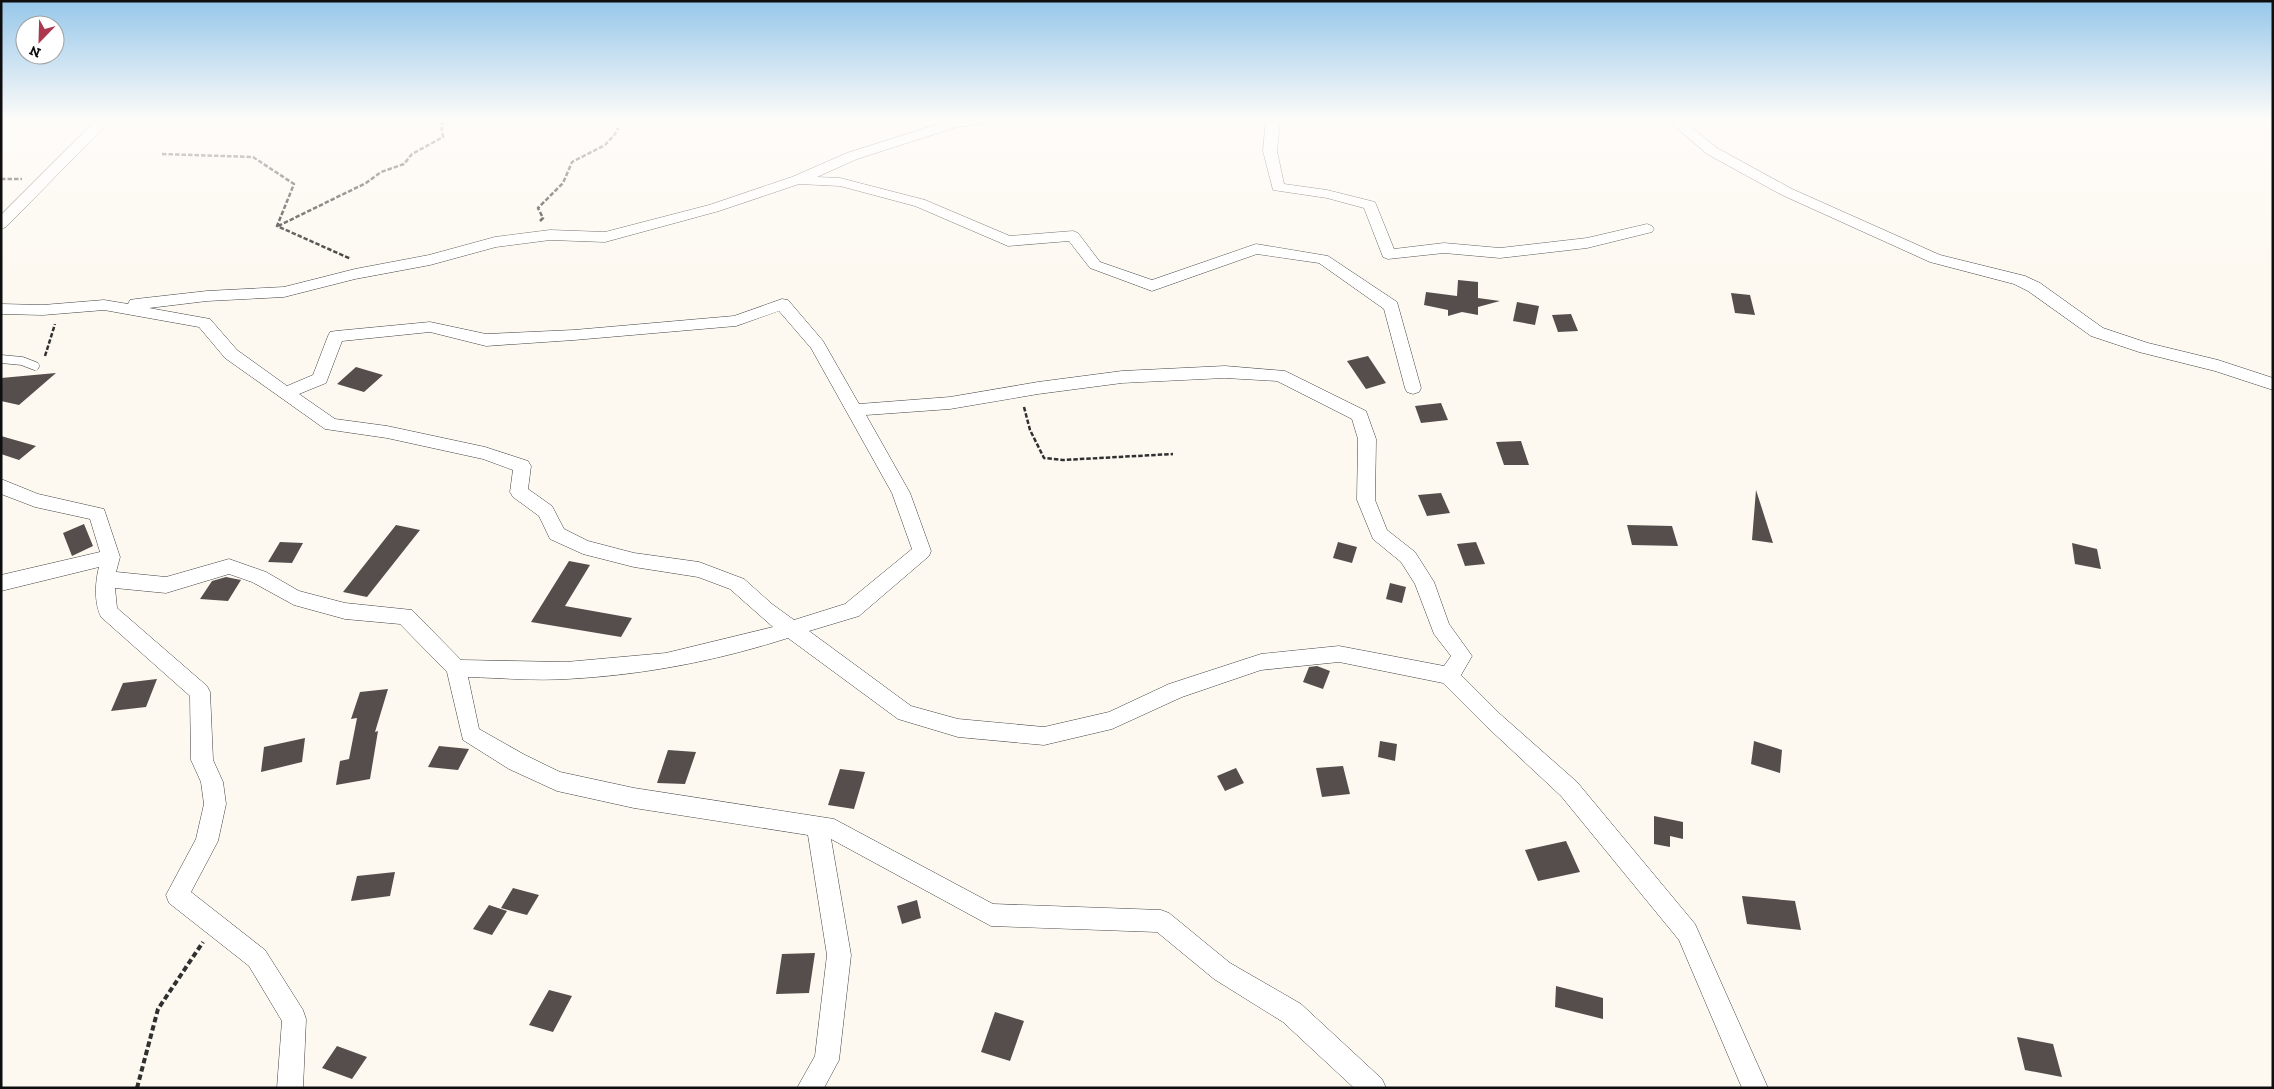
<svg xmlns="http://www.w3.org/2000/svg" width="2274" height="1089" font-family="'Zilla Slab',serif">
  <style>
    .building { fill: #554e4c }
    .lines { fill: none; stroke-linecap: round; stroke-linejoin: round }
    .lane-casing { stroke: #414141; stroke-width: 9 }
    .street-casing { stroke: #414141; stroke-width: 1 }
    .path-far1 { stroke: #303030; stroke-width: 2.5; stroke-dasharray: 4.5 2; stroke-linecap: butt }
    .path { stroke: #303030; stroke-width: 4; stroke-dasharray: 5.5 3; stroke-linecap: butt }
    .lane { stroke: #fff; stroke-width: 8 }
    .street { fill: #fff; fill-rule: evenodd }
  </style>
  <rect width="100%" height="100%" fill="#fdf9f1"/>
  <path class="building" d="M 1458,280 L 1478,282 L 1478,298 L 1500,301 L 1478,307 L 1478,315 L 1462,312 L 1448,316 L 1448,310 L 1424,305 L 1426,292 L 1457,296 Z
    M 1731,293 L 1750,295 L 1755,315 L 1735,313 Z
    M 1517,302 L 1539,306 L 1535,325 L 1513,321 Z
    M 1571,314 L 1578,331 L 1558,332 L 1552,315 Z
    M 1368,356 L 1386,383 L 1366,389 L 1347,361 Z
    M 356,367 L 383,375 L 364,392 L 337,384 Z
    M 56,373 L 19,405 L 1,401 L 1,378 Z
    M 1441,403 L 1448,420 L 1421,423 L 1415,406 Z
    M 1,436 L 36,446 L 19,460 L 1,454 Z
    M 1521,441 L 1529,465 L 1504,465 L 1496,442 Z
    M 1756,490 L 1773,543 L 1752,540 Z
    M 1441,493 L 1450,513 L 1427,516 L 1418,495 Z
    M 84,524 L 93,546 L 72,556 L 63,533 Z
    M 396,525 L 420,530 L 367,597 L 343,592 Z
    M 1627,525 L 1672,526 L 1678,546 L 1632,545 Z
    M 280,542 L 303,543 L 292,563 L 268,562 Z
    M 1338,542 L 1357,547 L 1352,563 L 1333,558 Z
    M 1476,542 L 1485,564 L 1465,566 L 1457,544 Z
    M 2072,543 L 2097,549 L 2101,569 L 2075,564 Z
    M 569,561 L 590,565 L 565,606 L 632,618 L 621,637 L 531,622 Z
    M 226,577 L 241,580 L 228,601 L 200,599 L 212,581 Z
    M 1390,583 L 1406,587 L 1402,603 L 1386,599 Z
    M 1317,666 L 1330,671 L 1323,689 L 1303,682 L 1309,667 Z
    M 157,679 L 146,707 L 111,711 L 123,683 Z
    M 388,689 L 375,732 L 378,731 L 370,779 L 336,785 L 340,761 L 349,759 L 357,718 L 351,719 L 360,692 Z
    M 305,738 L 302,762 L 261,772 L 264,747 Z
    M 1380,741 L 1397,744 L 1395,761 L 1378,757 Z
    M 1754,741 L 1782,750 L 1780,773 L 1751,764 Z
    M 439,746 L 469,749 L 458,770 L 428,767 Z
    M 668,750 L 696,752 L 685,784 L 657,783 Z
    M 1343,766 L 1350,794 L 1322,797 L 1316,768 Z
    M 1236,768 L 1244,783 L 1225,791 L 1217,776 Z
    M 840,769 L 865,772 L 854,809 L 828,805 Z
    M 1654,816 L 1683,822 L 1683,839 L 1670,836 L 1670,847 L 1654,844 Z
    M 1566,841 L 1580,872 L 1538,881 L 1525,850 Z
    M 395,872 L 390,896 L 351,901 L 357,876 Z
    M 513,888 L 539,895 L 527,915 L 501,908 Z
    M 1742,896 L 1795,901 L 1801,930 L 1747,924 Z
    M 917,900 L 921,918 L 902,924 L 897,906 Z
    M 489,905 L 507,911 L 492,935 L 473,929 Z
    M 815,953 L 809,993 L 776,994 L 782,954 Z
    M 1556,986 L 1603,998 L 1603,1019 L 1555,1007 Z
    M 549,990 L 572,996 L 553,1032 L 529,1025 Z
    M 995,1012 L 1024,1021 L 1010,1061 L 981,1052 Z
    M 2017,1037 L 2053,1044 L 2062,1077 L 2025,1070 Z
    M 337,1046 L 367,1057 L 352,1079 L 322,1068 Z"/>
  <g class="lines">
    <g class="lane-casing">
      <path id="lane" d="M 1,359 L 22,361 L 35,366"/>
    </g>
    <g class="street-casing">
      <path id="street" d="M 95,121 L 110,121 L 6,227 L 1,229 L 1,215 Z
        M 948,121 L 984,121 L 982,124 L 957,127 L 857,159 L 817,177 L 840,178 L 925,200 L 1010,236 L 1073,231 L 1078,233 L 1100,262 L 1152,280 L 1256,244 L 1328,256 L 1397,302 L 1421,388 L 1419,392 L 1413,394 L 1407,392 L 1405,388 L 1384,309 L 1319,263 L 1257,254 L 1152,291 L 1090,268 L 1069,241 L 1008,246 L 915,206 L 840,186 L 799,184 L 719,211 L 605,242 L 550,240 L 496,247 L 430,265 L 355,279 L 284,297 L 207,301 L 149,308 L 210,319 L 237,350 L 287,386 L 313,375 L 328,336 L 330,332 L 336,331 L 430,322 L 486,334 L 574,330 L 734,316 L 782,299 L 788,300 L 823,341 L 859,404 L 950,397 L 1038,382 L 1122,371 L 1225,366 L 1285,371 L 1366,411 L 1376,439 L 1375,500 L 1387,530 L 1415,552 L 1434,582 L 1449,624 L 1472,656 L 1461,675 L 1500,714 L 1577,782 L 1695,924 L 1768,1088 L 1742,1088 L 1679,940 L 1561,796 L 1486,726 L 1443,683 L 1339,662 L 1261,670 L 1182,697 L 1112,729 L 1044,745 L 958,737 L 898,719 L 788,638 C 716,661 643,675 567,679 C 535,681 501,678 468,677 L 479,729 L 525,755 L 560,772 L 634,788 L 834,819 L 993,904 L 1161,910 L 1169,913 L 1230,963 L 1301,1004 L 1382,1079 L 1386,1088 L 1354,1088 L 1283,1022 L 1214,979 L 1157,932 L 991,926 L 831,839 L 851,955 L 839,1060 L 824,1088 L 797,1088 L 815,1056 L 827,955 L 808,835 L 634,808 L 557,791 L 509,769 L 463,740 L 447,672 L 400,624 L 345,619 L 294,605 L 252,582 L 229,574 L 166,593 L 115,588 L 117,608 L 207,686 L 210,692 L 213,760 L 223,782 L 226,804 L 218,841 L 191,892 L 265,950 L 303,1010 L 306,1019 L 303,1088 L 277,1088 L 282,1021 L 249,966 L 169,903 L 166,895 L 196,839 L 204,804 L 201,782 L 191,760 L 190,696 L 101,617 C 94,603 95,582 99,567 L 1,591 L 1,575 L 100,552 L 90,519 L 35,507 L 1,494 L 1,479 L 38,494 L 104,509 L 120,557 L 116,572 L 166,577 L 229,559 L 266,572 L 299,591 L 345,603 L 412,610 L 461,660 L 566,662 L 666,653 L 773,627 L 730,589 L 698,577 L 634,567 L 583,554 L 550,539 L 539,516 L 513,497 L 510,492 L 513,470 L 483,459 L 387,438 L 325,429 L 225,358 L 199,327 L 104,310 L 43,315 L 1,314 L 1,304 L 43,305 L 104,300 L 128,304 L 130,300 L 136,299 L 207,291 L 284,287 L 355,269 L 429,255 L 495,237 L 550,230 L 605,232 L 709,205 L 792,177 L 847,153 ZM 779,311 L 811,348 L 892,493 L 912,549 L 845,604 L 794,620 L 772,604 L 744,579 L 699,562 L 634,553 L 588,541 L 564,529 L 552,506 L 528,489 L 531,466 L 528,461 L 485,447 L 387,426 L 335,419 L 299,394 L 326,383 L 342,341 L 430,332 L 486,346 L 574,340 L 736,326 ZM 1225,378 L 1277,381 L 1352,419 L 1358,439 L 1357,500 L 1371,534 L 1373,539 L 1401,562 L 1415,584 L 1434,634 L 1451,656 L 1444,666 L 1339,646 L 1261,654 L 1169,684 L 1109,712 L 1044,727 L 958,719 L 911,706 L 809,631 L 859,616 L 929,556 L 931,551 L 910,493 L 866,415 L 950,409 L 1038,394 L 1122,383 Z
        M 1266,121 L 1280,121 L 1277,151 L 1284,184 L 1327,190 L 1375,202 L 1394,249 L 1444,243 L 1500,248 L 1587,238 L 1647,224 L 1652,226 L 1654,229 L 1652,232 L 1587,248 L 1500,258 L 1444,253 L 1388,259 L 1383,257 L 1364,208 L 1327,198 L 1273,190 L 1263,151 Z
        M 1669,121 L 1684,121 L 1717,148 L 1792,189 L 1940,255 L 2025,276 L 2040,283 L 2103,328 L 2148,343 L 2218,360 L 2273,378 L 2273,390 L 2215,371 L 2139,352 L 2091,336 L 2028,291 L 2014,284 L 1930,262 L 1782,195 L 1707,154 Z"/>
    </g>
    <path class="path-far1" d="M 162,154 L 253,157 L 294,184 L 277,226 L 351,259
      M 1,179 L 22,179
      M 540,221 L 543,218 L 538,208 L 563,183 L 572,162 L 605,145 L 615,134 L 618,128
      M 278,226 L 366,183 L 381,172 L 404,164 L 412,154 L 443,137 L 441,124 L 450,121
      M 45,356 L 55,324
      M 1024,407 L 1030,430 L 1044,458 L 1063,460 L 1173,454"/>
    <path class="path" d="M 137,1088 L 158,1009 L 203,942"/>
    <use href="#lane" class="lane"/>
    <use href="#street" class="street"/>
  </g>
  <linearGradient id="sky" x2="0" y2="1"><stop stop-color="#96c7ea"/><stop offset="0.44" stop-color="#fefcf9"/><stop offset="1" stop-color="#fefcf9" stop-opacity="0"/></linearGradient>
  <rect width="2274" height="273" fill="url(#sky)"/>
  <rect width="2274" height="1089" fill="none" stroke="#0e0e0e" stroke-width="5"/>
  <g transform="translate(40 40) rotate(203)"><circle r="24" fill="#ffffff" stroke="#9f9f9f"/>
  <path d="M0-4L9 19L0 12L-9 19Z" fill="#ac384f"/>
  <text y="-8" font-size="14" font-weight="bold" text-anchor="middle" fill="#0e0e0e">N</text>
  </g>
</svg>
